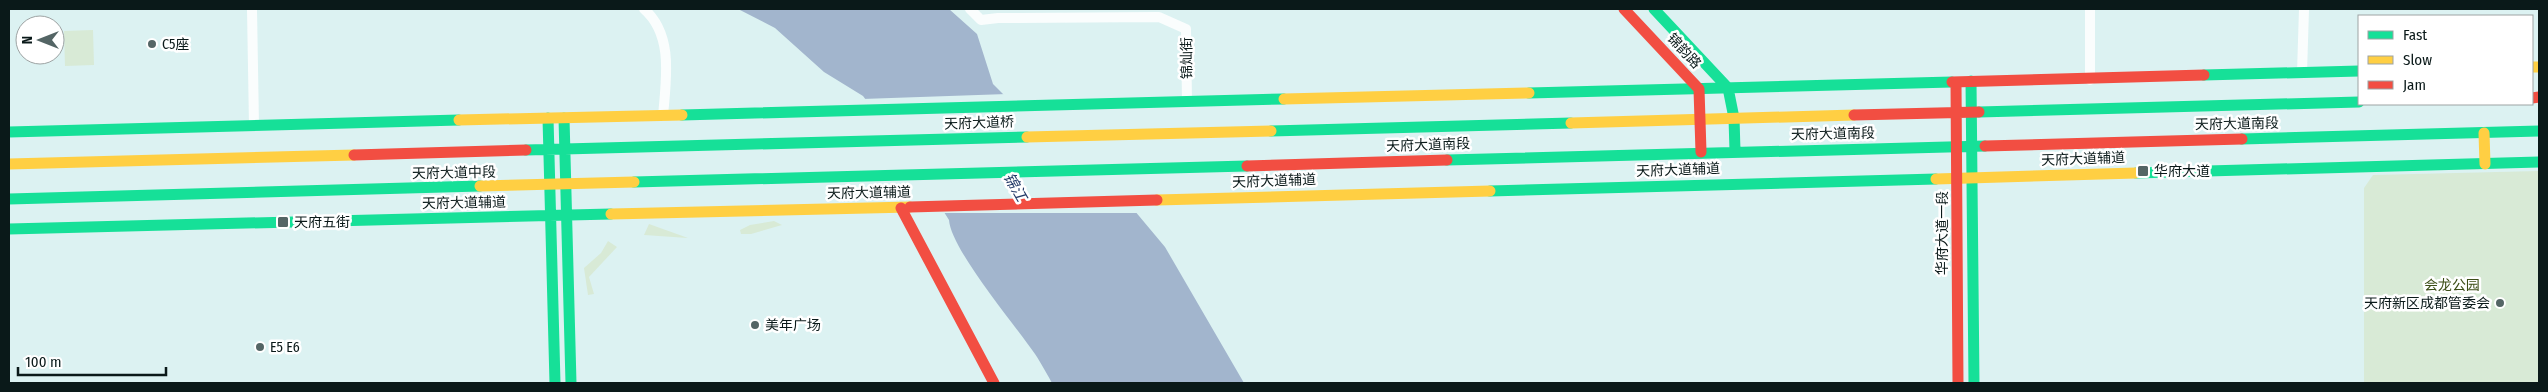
<svg xmlns="http://www.w3.org/2000/svg" width="2548" height="392" font-family="'Fira Sans Condensed','Noto Sans SC',sans-serif">
  <style>
    .green { fill: #d8ead6 }
    .water { fill: #a2b5cd }
    .pier { fill: #dcf2f2 }
    .lines { fill: none; stroke-linecap: round; stroke-linejoin: round }
    .street { stroke: #fafdfd; stroke-width: 10 }
    .fast { stroke: #16e098; stroke-width: 11 }
    .slow { stroke: #ffcf43; stroke-width: 11 }
    .jam { stroke: #f24e42; stroke-width: 11 }
    .poi-dot { fill: #546565; stroke: #fff; stroke-width: 2 }
    .labels { text-anchor: middle; dominant-baseline: central; stroke-width: 5; stroke-linejoin: round; paint-order: stroke }
    .poi-label { font-size: 14px; fill: #0a1919; stroke: #fff; text-anchor: start }
    .street-label { font-size: 14px; fill: #0a1919; stroke: #fff }
    .park-label { font-size: 14px; fill: #3c4e16; stroke: #fff }
    .water-label { font-size: 15px; font-style: italic; fill: #243b68; stroke: #fff }
  </style>
  <rect width="100%" height="100%" fill="#dcf2f2"/>
  <path class="green" d="M 93,30 L 94,65 L 65,66 L 64,31 Z
    M 2539,171 L 2539,383 L 2364,383 L 2364,188 L 2373,175 Z
    M 774,221 L 782,225 L 751,234 L 741,234 L 740,230 L 750,225 Z
    M 649,224 L 688,238 L 644,235 Z
    M 608,241 L 617,247 L 589,277 L 594,294 L 588,295 L 584,268 L 601,253 Z"/>
  <path class="water" d="M 738,9 L 949,9 L 977,34 L 993,84 L 1062,153 L 1129,204 L 1165,247 L 1244,383 L 1052,383 C 1047,374 1042,365 1037,357 C 1017,327 951,250 949,220 L 910,158 L 863,96 L 824,72 L 775,28 Z"/>
  <path class="pier" d="M 1007,94 L 1063,151 L 1108,182 L 1140,213 L 942,213 L 908,159 L 862,99 Z"/>
  <g class="lines">
    <path class="street" d="M 252,9 L 254,126
      M 644,9 C 674,35 666,80 663,116
      M 970,9 L 981,20 L 998,18 L 1159,17 L 1186,29 L 1187,102
      M 2302,73 L 2304,9
      M 2090,80 L 2090,9"/>
    <path class="fast" d="M 1654,9 L 1728,88 L 1734,118 L 1735,151
      M 2204,75 L 2359,71
      M 1971,81 L 1974,383
      M 1529,93 L 1952,82
      M 1979,112 L 2359,102
      M 682,115 L 1284,99
      M 548,118 L 555,383
      M 564,118 L 571,383
      M 1271,131 L 1571,123
      M 9,132 L 459,120
      M 2242,139 L 2539,131
      M 526,150 L 1027,137
      M 1447,160 L 1985,146
      M 2136,173 L 2539,162
      M 634,182 L 1247,166
      M 1490,191 L 1936,179
      M 9,199 L 480,186
      M 9,229 L 611,214"/>
    <path class="slow" d="M 2532,67 L 2539,67
      M 1284,99 L 1529,93
      M 459,120 L 682,115
      M 1571,123 L 1854,115
      M 2484,133 L 2485,164
      M 1027,137 L 1271,131
      M 9,164 L 354,155
      M 1936,179 L 2136,173
      M 480,186 L 634,182
      M 1157,200 L 1490,191
      M 611,214 L 910,207"/>
    <path class="jam" d="M 1624,9 L 1699,89 L 1701,152
      M 1952,82 L 2204,75
      M 1956,82 L 1958,383
      M 2532,98 L 2539,97
      M 1854,115 L 1979,112
      M 1985,146 L 2242,139
      M 354,155 L 526,150
      M 1247,166 L 1447,160
      M 910,207 L 1157,200
      M 901,208 L 994,383"/>
  </g>
  <g class="poi-dot">
    <circle cx="152" cy="44" r="5"/>
    <rect x="2137" y="165" width="12" height="12" rx="2.5"/>
    <rect x="277" y="216" width="12" height="12" rx="2.5"/>
    <circle cx="2500" cy="303" r="5"/>
    <circle cx="755" cy="325" r="5"/>
    <circle cx="260" cy="347" r="5"/>
  </g>
  <g class="labels">
    <g class="poi-label">
      <text x="162" y="44">C5座</text>
      <text x="2154" y="171">华府大道</text>
      <text x="294" y="222">天府五街</text>
      <text x="2490" y="303" text-anchor="end">天府新区成都管委会</text>
      <text x="765" y="325">美年广场</text>
      <text x="270" y="347">E5 E6</text>
    </g>
    <g class="street-label">
      <text transform="translate(1684 51) rotate(47)">锦韵路</text>
      <text transform="translate(1187 58) rotate(-91)">锦灿街</text>
      <text transform="translate(979 123) rotate(-2)">天府大道桥</text>
      <text transform="translate(2237 124) rotate(-1)">天府大道南段</text>
      <text transform="translate(1833 134) rotate(-1)">天府大道南段</text>
      <text transform="translate(1428 145) rotate(-2)">天府大道南段</text>
      <text transform="translate(2083 159) rotate(-2)">天府大道辅道</text>
      <text transform="translate(1678 170) rotate(-2)">天府大道辅道</text>
      <text transform="translate(454 173) rotate(-1)">天府大道中段</text>
      <text transform="translate(1274 181) rotate(-2)">天府大道辅道</text>
      <text transform="translate(869 193) rotate(-1)">天府大道辅道</text>
      <text transform="translate(464 203) rotate(-1)">天府大道辅道</text>
      <text transform="translate(1942 233) rotate(-90)">华府大道一段</text>
    </g>
    <g class="park-label">
      <text x="2452" y="285">会龙公园</text>
    </g>
    <g class="water-label">
      <text transform="translate(1015 187) rotate(60)">锦江</text>
    </g>
  </g>
  <rect width="2548" height="392" fill="none" stroke="#0a1919" stroke-width="20"/>
  <rect x="2358" y="15" width="175" height="90" fill="#ffffff" stroke="#9da3a3"/>
  <rect x="2368" y="31" width="25" height="8" fill="#16e098" stroke="#9da3a3"/>
  <text x="2403" y="40" font-size="15" fill="#0a1919">Fast</text>
  <rect x="2368" y="56" width="25" height="8" fill="#ffcf43" stroke="#9da3a3"/>
  <text x="2403" y="65" font-size="15" fill="#0a1919">Slow</text>
  <rect x="2368" y="81" width="25" height="8" fill="#f24e42" stroke="#9da3a3"/>
  <text x="2403" y="90" font-size="15" fill="#0a1919">Jam</text>
  <g transform="translate(40 40) rotate(270)"><circle r="24" fill="#ffffff" stroke="#9da3a3"/>
  <path d="M0-4L9 19L0 12L-9 19Z" fill="#546565"/>
  <text y="-8" font-size="14" font-weight="bold" text-anchor="middle" fill="#0a1919">N</text>
  </g>
  <path d="M18 367v8h148v-8" fill="none" stroke="#0a1919" stroke-width="2.5"/>
  <text x="25" y="367" font-size="15" fill="#0a1919" stroke="#ffffff" stroke-width="4" paint-order="stroke">100 m</text>
</svg>
